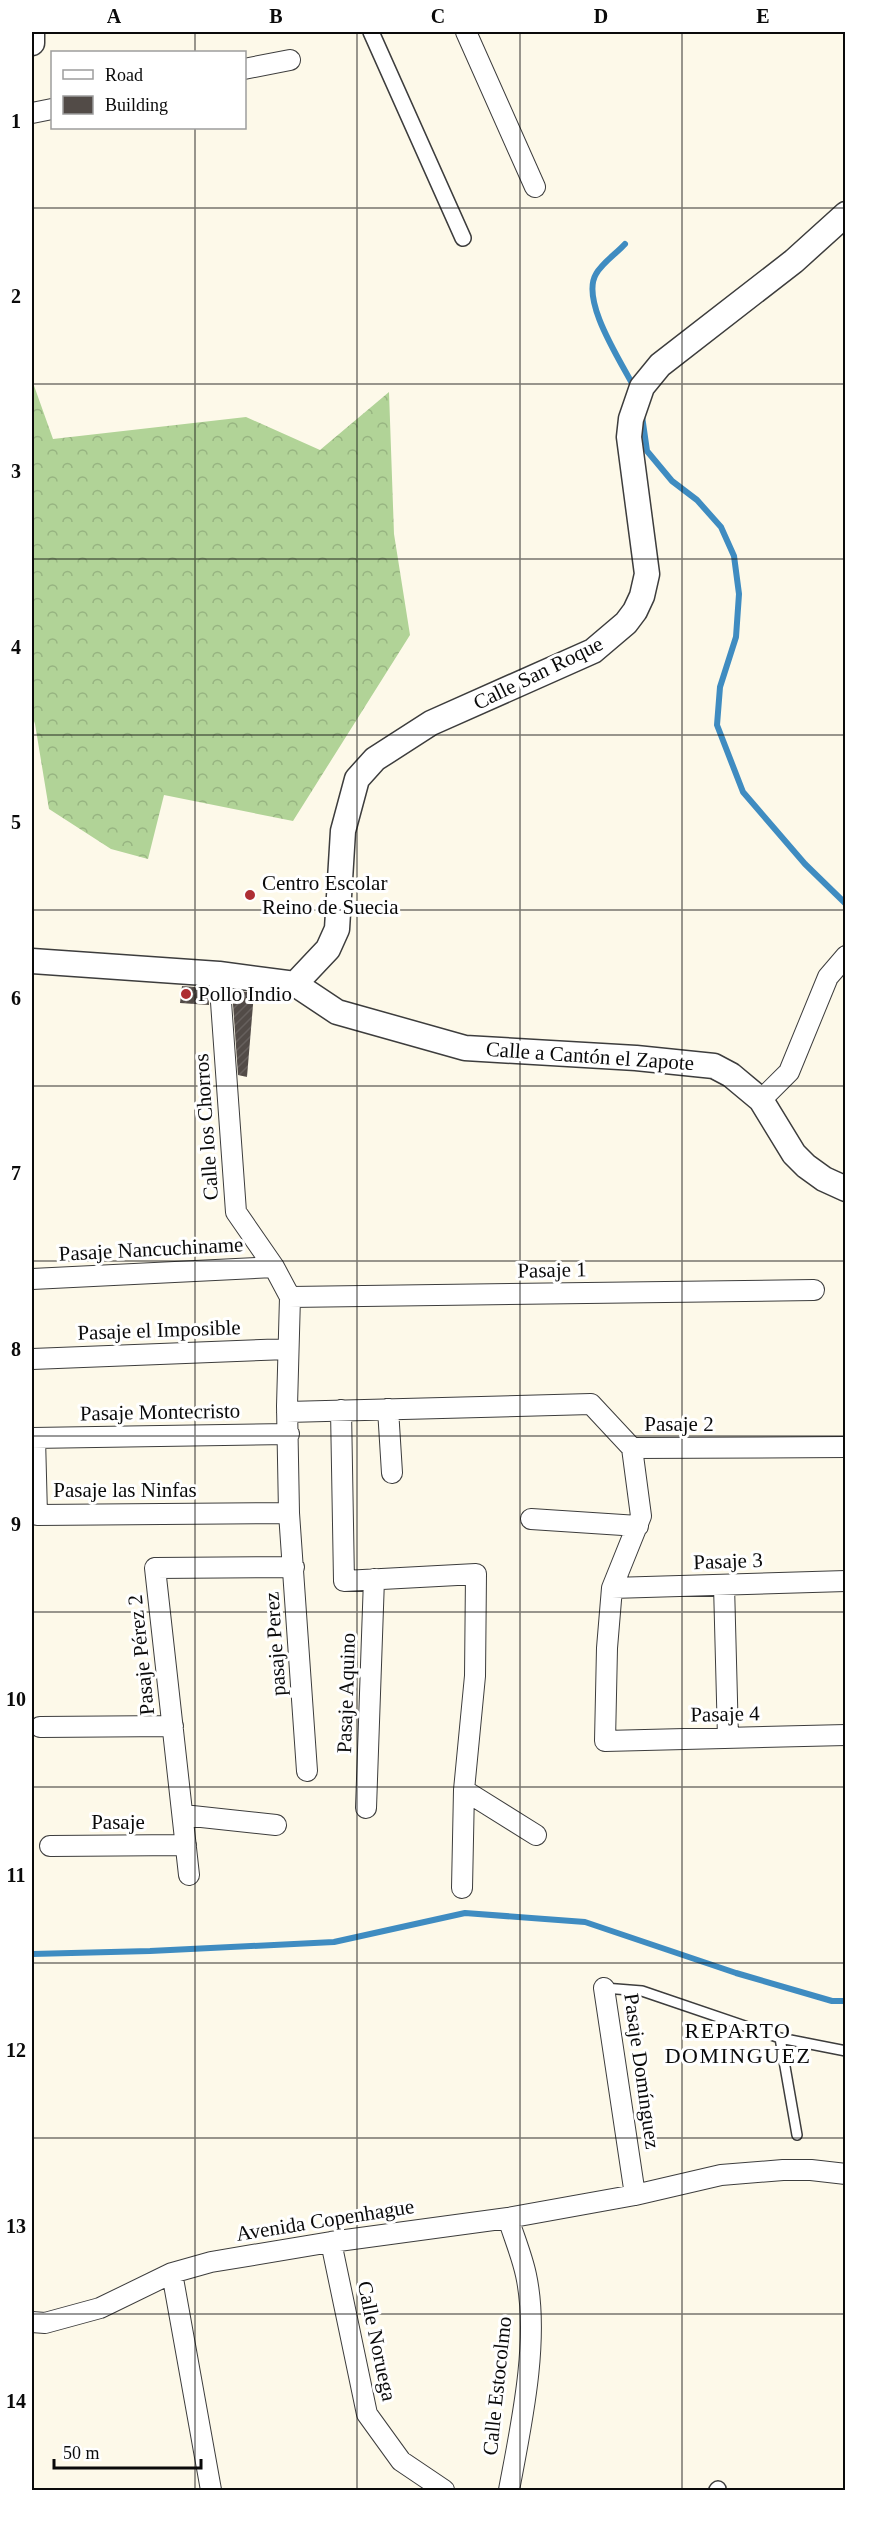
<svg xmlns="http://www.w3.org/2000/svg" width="877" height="2522" font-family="'Times New Roman',serif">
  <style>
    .forest { fill: url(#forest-crowns) }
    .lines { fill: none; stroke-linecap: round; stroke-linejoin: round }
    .stream { stroke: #3f8cc1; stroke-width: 6 }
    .building { fill: url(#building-hatch) }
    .service-casing { stroke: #3d3d3d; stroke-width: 12 }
    .pedestrian-casing { stroke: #3d3d3d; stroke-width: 18 }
    .minor-casing { stroke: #3d3d3d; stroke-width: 22 }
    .tertiary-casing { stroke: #3d3d3d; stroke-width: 27 }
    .service { stroke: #fff; stroke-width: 9 }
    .pedestrian { stroke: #fff; stroke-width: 15 }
    .minor { stroke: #fff; stroke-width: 20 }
    .tertiary { stroke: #fff; stroke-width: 24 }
    .grid { fill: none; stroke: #0a0a0a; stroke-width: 1.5; stroke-opacity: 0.55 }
    .poi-dot { fill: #ae2e33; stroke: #fff; stroke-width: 2 }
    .labels { text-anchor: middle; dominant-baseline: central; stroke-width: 6; stroke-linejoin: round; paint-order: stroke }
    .street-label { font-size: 21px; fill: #0a0a0a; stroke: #fff }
    .poi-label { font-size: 21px; fill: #0a0a0a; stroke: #fff; text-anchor: start }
    .neighbourhood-label { font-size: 22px; letter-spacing: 1.5px; fill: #0a0a0a; stroke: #fff }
    .neatline { fill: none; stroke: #0a0a0a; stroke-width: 2 }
    .grid-label { font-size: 20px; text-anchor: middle; font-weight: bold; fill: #0a0a0a }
  </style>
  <defs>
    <pattern id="forest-crowns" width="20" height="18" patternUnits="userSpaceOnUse" patternTransform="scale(1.5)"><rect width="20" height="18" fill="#b1d397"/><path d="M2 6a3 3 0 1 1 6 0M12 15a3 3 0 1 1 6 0" fill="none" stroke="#97b481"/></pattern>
    <pattern id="building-hatch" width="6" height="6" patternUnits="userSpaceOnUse" patternTransform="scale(1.5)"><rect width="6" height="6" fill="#524b47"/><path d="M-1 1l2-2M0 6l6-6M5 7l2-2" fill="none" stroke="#66605d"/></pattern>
  </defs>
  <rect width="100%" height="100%" fill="#fdf9e9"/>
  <path class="forest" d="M 32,380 L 53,439 L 246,417 L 320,450 L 389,392 L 394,534 L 410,635 L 293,821 L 164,795 L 148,859 L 111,849 L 49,809 L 35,724 L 32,715 Z"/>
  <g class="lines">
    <path class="stream" d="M 625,244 C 617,253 602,263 596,274 C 580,301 622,363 635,389
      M 642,416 L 647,451 L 672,481 L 697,500 L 721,527 L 734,556 L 739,594 L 736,637 L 720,687 L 717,725 L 743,792 L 805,864 L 846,904
      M 32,1954 L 150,1951 L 334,1942 L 465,1913 L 585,1922 L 736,1973 L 832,2001 L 846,2001"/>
  </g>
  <path class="building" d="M 182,986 L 208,988 L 209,1005 L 180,1003 Z
    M 232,990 L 254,993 L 247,1077 L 238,1075 Z"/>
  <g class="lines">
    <g class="service-casing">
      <path id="service" d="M 604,1988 L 642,1991 L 780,2038 L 846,2051
        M 780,2038 L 797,2135"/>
    </g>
    <g class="pedestrian-casing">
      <path id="pedestrian" d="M 371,32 L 463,238
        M 717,2490 L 718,2489"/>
    </g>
    <g class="minor-casing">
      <path id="minor" d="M 466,32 L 535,187
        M 244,69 L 290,60
        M 32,113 L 52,109
        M 219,974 L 236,1212 L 274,1267 L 290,1297 L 287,1406 L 289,1513 L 307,1771
        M 761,1100 L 789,1072 L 828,977 L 846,956
        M 32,1279 L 274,1267
        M 290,1297 L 814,1290
        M 32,1359 L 288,1349
        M 388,1409 L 392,1473
        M 341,1410 L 344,1581 L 476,1574 L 475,1676 L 464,1790 L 462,1888
        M 287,1412 L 591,1404 L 632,1448 L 846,1447
        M 32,1438 L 289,1434
        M 35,1438 L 37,1515 L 289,1513
        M 632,1448 L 641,1516 L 612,1588 L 607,1648 L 605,1741 L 846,1735
        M 531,1519 L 638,1526
        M 724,1585 L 728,1738
        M 612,1588 L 846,1581
        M 40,1727 L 173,1726
        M 464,1790 L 536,1835
        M 366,1808 L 374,1579
        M 183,1815 L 276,1825
        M 50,1846 L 186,1845
        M 189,1875 L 155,1568 L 294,1567
        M 604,1988 L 635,2195
        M 508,2218 C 514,2237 522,2256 526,2275 C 540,2340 521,2426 509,2490
        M 331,2242 L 367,2414 L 401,2461 L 444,2490
        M 172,2273 L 211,2490
        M 32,2322 L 45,2323 L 100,2308 L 172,2273 L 211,2262 L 331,2242 L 508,2218 L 635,2195 L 721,2175 L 783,2170 L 811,2170 L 846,2174"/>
    </g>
    <g class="tertiary-casing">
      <path id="tertiary" d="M 32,43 L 32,32
        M 32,961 L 219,974 L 295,984 L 337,1012 L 465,1048 L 636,1058 L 714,1066 L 731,1075 L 761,1100 L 794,1154 L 806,1166 L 824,1179 L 846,1189
        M 295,984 L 328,949 L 337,929 L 343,831 L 357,779 L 375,759 L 431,723 L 593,651 L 626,623 L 635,611 L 642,596 L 647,574 L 629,437 L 631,419 L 642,387 L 660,365 L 794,261 L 846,214"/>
    </g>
    <use href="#service" class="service"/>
    <use href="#pedestrian" class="pedestrian"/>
    <use href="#minor" class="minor"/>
    <use href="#tertiary" class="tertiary"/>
  </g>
  <path class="grid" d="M 195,32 L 195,52M 357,32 L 357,2490M 520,32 L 520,2490M 682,32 L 682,2490M 195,128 L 195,2490M 32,208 L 846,208M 32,384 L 846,384M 32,559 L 846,559M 32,735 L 846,735M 32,910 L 846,910M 32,1086 L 846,1086M 32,1261 L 846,1261M 32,1436 L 846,1436M 32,1612 L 846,1612M 32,1787 L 846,1787M 32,1963 L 846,1963M 32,2138 L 846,2138M 32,2314 L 846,2314"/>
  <g class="poi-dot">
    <circle cx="250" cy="895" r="6"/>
    <circle cx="186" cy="994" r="6"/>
  </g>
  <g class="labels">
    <g class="street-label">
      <text transform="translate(538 673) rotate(-26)">Calle San Roque</text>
      <text transform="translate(590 1056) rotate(4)">Calle a Cantón el Zapote</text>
      <text transform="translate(206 1127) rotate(-94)">Calle los Chorros</text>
      <text transform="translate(151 1249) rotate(-3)">Pasaje Nancuchiname</text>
      <text transform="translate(552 1270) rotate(-1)">Pasaje 1</text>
      <text transform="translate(159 1330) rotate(-2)">Pasaje el Imposible</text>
      <text transform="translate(160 1412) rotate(-1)">Pasaje Montecristo</text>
      <text x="679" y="1424">Pasaje 2</text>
      <text x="125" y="1490">Pasaje las Ninfas</text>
      <text transform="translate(728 1561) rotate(-2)">Pasaje 3</text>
      <text transform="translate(275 1644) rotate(-94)">pasaje Perez</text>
      <text transform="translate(141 1655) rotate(-96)">Pasaje Pérez 2</text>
      <text transform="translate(346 1693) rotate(-88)">Pasaje Aquino</text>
      <text transform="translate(725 1714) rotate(-1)">Pasaje 4</text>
      <text x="118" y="1822">Pasaje</text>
      <text transform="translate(642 2071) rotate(82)">Pasaje Domínguez</text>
      <text transform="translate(325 2220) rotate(-9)">Avenida Copenhague</text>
      <text transform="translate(377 2341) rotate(78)">Calle Noruega</text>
      <text transform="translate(497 2386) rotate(-84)">Calle Estocolmo</text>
    </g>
    <g class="poi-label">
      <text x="262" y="883">Centro Escolar<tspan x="262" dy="24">Reino de Suecia</tspan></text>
      <text x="198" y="994">Pollo Indio</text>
    </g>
    <g class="neighbourhood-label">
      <text x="738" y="2030">REPARTO<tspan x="738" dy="25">DOMINGUEZ</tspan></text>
    </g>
  </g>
  <rect width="877" height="2522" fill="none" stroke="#ffffff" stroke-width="66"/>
  <rect x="51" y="51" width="195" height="78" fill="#ffffff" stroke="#9d9d9d" stroke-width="1.5"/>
  <rect x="63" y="70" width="30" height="9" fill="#ffffff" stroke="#9d9d9d" stroke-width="1.5"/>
  <text x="105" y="81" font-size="18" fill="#0a0a0a">Road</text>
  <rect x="63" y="96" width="30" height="18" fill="#524b47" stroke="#9d9d9d" stroke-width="1.5"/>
  <text x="105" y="111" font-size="18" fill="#0a0a0a">Building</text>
  <path d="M54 2459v9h147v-9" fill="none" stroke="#0a0a0a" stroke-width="3"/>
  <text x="63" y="2459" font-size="18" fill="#0a0a0a" stroke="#ffffff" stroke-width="4.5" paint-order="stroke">50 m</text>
  <rect x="33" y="33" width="811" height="2456" class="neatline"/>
  <g class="grid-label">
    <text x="114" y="23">A</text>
    <text x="276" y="23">B</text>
    <text x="438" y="23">C</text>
    <text x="601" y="23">D</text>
    <text x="763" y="23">E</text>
    <text x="16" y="128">1</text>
    <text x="16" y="303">2</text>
    <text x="16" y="478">3</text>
    <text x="16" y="654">4</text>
    <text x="16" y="829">5</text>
    <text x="16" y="1005">6</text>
    <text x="16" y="1180">7</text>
    <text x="16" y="1356">8</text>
    <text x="16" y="1531">9</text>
    <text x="16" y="1706">10</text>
    <text x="16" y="1882">11</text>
    <text x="16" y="2057">12</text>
    <text x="16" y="2233">13</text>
    <text x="16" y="2408">14</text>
  </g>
</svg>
